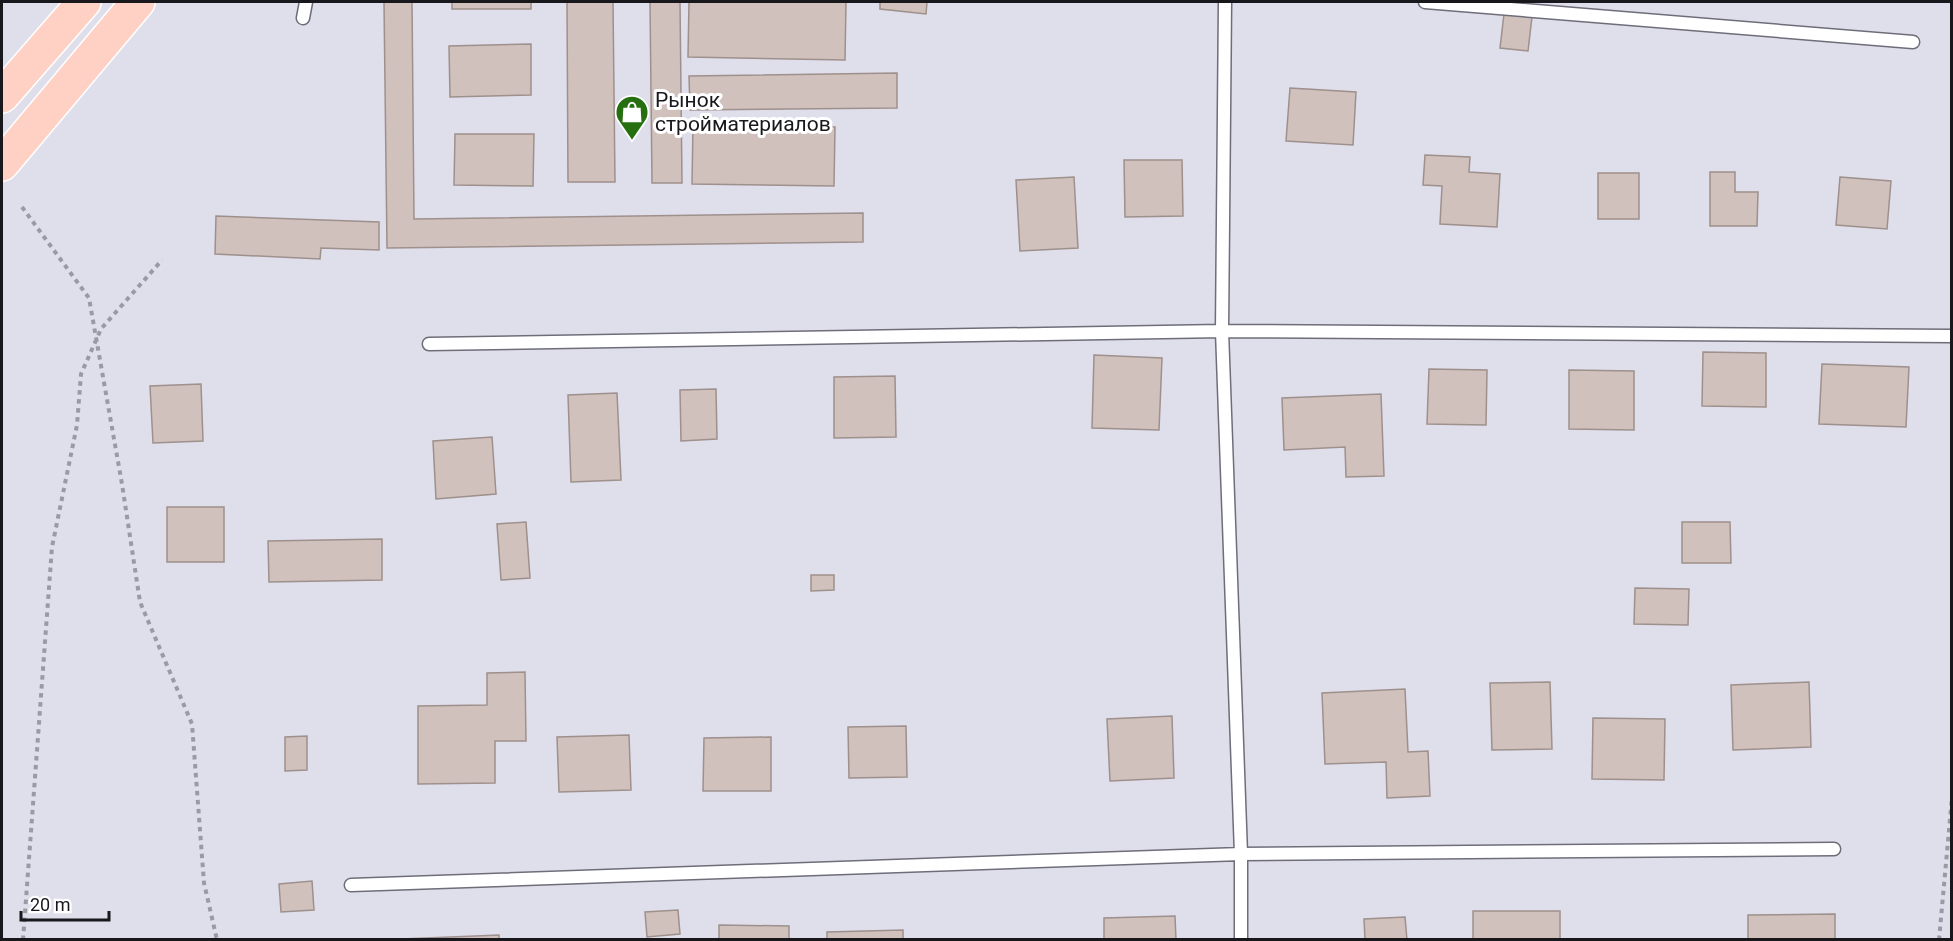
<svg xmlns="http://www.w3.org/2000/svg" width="1953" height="941" font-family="Roboto,sans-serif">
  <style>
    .building { fill: #d0c1bd; stroke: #9e908c; stroke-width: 1.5 }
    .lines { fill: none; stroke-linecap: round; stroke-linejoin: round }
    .lane-casing { stroke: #6e6d79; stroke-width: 15 }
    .primary-casing { stroke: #fff; stroke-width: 36 }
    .path { stroke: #9b9aa4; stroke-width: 4; stroke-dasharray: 4.5 4.5; stroke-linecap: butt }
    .lane { stroke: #fff; stroke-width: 12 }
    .primary { stroke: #ffd1c5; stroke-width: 33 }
    .labels { text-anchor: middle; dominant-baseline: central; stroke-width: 6; stroke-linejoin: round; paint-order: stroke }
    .poi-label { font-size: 21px; fill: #18171c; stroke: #fff; text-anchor: start }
  </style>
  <rect width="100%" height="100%" fill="#dfdeeb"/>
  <path class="building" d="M 384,2 L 412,2 L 414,219 L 863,213 L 863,242 L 387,248 Z
    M 452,2 L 531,2 L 531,9 L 452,9 Z
    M 567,2 L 613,2 L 615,182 L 568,182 Z
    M 650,2 L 680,2 L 682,183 L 652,183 Z
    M 689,2 L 846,2 L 845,60 L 688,57 Z
    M 880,2 L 927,2 L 926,14 L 880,9 Z
    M 1504,14 L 1532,17 L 1528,51 L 1500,48 Z
    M 531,44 L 531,95 L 450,97 L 449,46 Z
    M 897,73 L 897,108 L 690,110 L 689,76 Z
    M 1290,88 L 1356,92 L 1353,145 L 1286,141 Z
    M 693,125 L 835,127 L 834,186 L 692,184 Z
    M 455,134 L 534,134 L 533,186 L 454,185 Z
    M 1425,155 L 1470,157 L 1469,172 L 1500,174 L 1497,227 L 1440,224 L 1442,186 L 1423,185 Z
    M 1124,160 L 1182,160 L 1183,216 L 1125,217 Z
    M 1710,172 L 1735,172 L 1735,192 L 1758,192 L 1757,226 L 1710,226 Z
    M 1598,173 L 1639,173 L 1639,219 L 1598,219 Z
    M 1074,177 L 1078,248 L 1020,251 L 1016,180 Z
    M 1840,177 L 1891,181 L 1887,229 L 1836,225 Z
    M 216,216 L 379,222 L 379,250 L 321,248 L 320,259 L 215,254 Z
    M 1703,352 L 1766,353 L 1766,407 L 1702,406 Z
    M 1094,355 L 1162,358 L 1159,430 L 1092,428 Z
    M 1822,364 L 1909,367 L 1906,427 L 1819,424 Z
    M 1429,369 L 1487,370 L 1486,425 L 1427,424 Z
    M 1569,370 L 1634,371 L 1634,430 L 1569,429 Z
    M 895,376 L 896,437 L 834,438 L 834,377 Z
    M 201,384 L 203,441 L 153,443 L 150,386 Z
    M 716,389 L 717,439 L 681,441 L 680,390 Z
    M 617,393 L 621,480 L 571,482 L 568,395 Z
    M 1381,394 L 1384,476 L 1346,477 L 1345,447 L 1284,450 L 1282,398 Z
    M 492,437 L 496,494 L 436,499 L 433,441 Z
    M 167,507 L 224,507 L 224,562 L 167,562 Z
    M 526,522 L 530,578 L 501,580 L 497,524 Z
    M 1682,522 L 1730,522 L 1731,563 L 1682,563 Z
    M 382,539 L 382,580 L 269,582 L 268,541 Z
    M 811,575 L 834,575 L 834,590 L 811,591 Z
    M 1635,588 L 1689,589 L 1688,625 L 1634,624 Z
    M 525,672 L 526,741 L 495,741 L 495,783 L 418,784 L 418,706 L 487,705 L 487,673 Z
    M 1550,682 L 1552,749 L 1492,750 L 1490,683 Z
    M 1809,682 L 1811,747 L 1733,750 L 1731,685 Z
    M 1405,689 L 1408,752 L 1428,751 L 1430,796 L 1387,798 L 1386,762 L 1325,764 L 1322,693 Z
    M 1172,716 L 1174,778 L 1110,781 L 1107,719 Z
    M 1593,718 L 1665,719 L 1664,780 L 1592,779 Z
    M 906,726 L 907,777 L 849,778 L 848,727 Z
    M 629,735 L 631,790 L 559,792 L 557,737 Z
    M 307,736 L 307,770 L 285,771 L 285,737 Z
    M 771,737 L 771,791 L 703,791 L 704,738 Z
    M 312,881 L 314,910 L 281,912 L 279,884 Z
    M 678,910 L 680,934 L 647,937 L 645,912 Z
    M 1473,911 L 1560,911 L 1560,940 L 1473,940 Z
    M 1835,914 L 1835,940 L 1748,940 L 1748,915 Z
    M 1175,916 L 1176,940 L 1104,940 L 1104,918 Z
    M 1405,917 L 1407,940 L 1365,940 L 1364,919 Z
    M 719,925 L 789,926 L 789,940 L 719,940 Z
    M 903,930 L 903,940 L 827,940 L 827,932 Z
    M 499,935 L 499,940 L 404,940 L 403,939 Z"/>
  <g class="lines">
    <g class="lane-casing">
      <path id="lane" d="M 1225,2 L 1222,331 L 1241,854 L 1241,940
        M 1425,2 L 1913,42
        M 303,18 L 306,2
        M 429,344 L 1222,331 L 1952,336
        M 351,885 L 1241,854 L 1834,849"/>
    </g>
    <g class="primary-casing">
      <path id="primary" d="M 2,96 L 84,2
        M 2,164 L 138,2"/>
    </g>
    <path class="path" d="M 22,207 L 89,298 L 122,484 L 140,602 L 192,724 L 204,883 L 217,940
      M 23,940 L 52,547 L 77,425 L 81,374 L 101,329 L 162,260
      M 1939,940 L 1952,797"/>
    <use href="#lane" class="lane"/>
    <use href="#primary" class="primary"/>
  </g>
  <defs>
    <g id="shop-pin" transform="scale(1.725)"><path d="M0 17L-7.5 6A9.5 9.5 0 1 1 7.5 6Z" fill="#266f10" stroke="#fff"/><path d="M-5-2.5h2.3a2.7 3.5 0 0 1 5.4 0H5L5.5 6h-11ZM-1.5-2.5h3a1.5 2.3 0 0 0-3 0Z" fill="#fff"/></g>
  </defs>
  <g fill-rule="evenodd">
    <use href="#shop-pin" x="632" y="112"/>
  </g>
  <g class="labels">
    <g class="poi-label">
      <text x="655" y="100">Рынок<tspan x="655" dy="24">стройматериалов</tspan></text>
    </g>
  </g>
  <rect width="1953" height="941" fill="none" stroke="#18171c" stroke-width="6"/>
  <path d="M21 911v9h88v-9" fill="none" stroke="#18171c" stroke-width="3"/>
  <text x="30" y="911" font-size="18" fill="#18171c" stroke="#ffffff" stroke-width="4.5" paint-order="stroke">20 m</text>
</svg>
